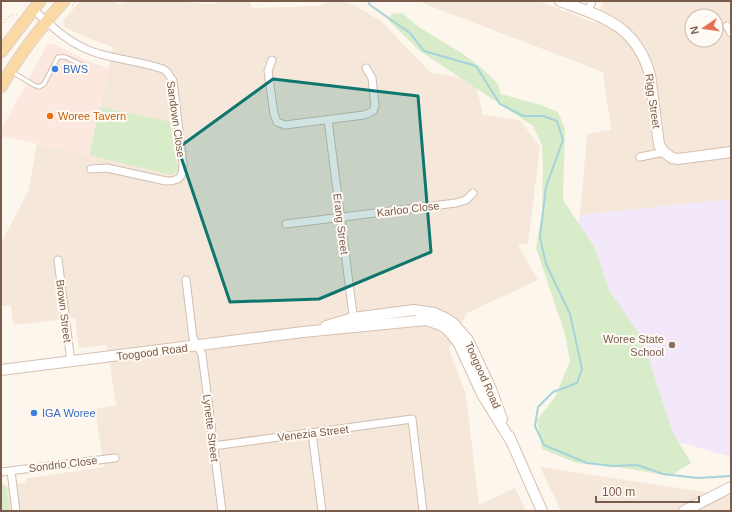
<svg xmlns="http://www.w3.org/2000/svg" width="732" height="512" font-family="Helvetica,sans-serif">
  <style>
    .residential { fill: #f5e8da; fill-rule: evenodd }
    .commercial { fill: #fde8e0 }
    .education { fill: #f3e8fa }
    .green { fill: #d8ecc9 }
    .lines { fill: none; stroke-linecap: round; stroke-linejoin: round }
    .stream { stroke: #a5d3da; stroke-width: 2 }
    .lane-casing { stroke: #d1beb0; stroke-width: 5.5 }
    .street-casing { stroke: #d1beb0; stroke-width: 9 }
    .secondary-casing { stroke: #d6c0b0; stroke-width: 12 }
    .primary-casing { stroke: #dad1cd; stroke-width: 13 }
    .path { stroke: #d9b8a5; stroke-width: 1; stroke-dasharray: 1 3; stroke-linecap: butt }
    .lane { stroke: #fff; stroke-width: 3.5 }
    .street { stroke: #fff; stroke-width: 7 }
    .secondary { stroke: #fff; stroke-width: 10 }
    .primary { stroke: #fbd9a5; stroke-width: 11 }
    .marked { fill: #0f766e; fill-opacity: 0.2; stroke: #0f766e; stroke-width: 3; stroke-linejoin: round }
    .shop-dot { fill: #3f7fe0; stroke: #fffaf3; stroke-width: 1.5 }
    .food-dot { fill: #e8710a; stroke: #fffaf3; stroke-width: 1.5 }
    .education-dot { fill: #8d6e63; stroke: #fffaf3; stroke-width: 1.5 }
    .labels { text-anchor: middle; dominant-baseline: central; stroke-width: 4; stroke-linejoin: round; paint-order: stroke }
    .shop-label { font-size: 11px; fill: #366cbe; stroke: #fffaf3; text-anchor: start }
    .street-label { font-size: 11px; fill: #7a5c4d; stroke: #fffaf3 }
    .food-label { font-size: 11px; fill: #c56008; stroke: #fffaf3; text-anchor: start }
    .education-label { font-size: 11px; fill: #785e54; stroke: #fffaf3; text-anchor: end }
  </style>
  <rect width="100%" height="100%" fill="#fdf6ec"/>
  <path class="residential" d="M 81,1 L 113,1 L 119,4 L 131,1 L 171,1 L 213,4 L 217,1 L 249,1 L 253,8 L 318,6 L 331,1 L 341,1 L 354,5 L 381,21 L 431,73 L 475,80 L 483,115 L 520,120 L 540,147 L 528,244 L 518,245 L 538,280 L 467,313 L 449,349 L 466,395 L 479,505 L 515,488 L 526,511 L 1,511 L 1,484 L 6,486 L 24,483 L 28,478 L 104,467 L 95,409 L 116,405 L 107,345 L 79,348 L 75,318 L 13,325 L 11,305 L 1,306 L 1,243 L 28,192 L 37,144 L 90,155 L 113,47 L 93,40 L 64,27 L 63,20 Z
    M 422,1 L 539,1 L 595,23 L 603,1 L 731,1 L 731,199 L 580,215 L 587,134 L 611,130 L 603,72 L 422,3 ZM 692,16 L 716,16 L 716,40 L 692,40 Z
    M 540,467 L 731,496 L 731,511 L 561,511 Z"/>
  <path class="commercial" d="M 52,43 L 92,63 L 109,68 L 89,155 L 1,136 L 1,130 L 47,45 Z"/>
  <path class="education" d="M 731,199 L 731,457 L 654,435 L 570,255 L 580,215 Z"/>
  <path class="green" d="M 402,13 L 419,27 L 463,54 L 484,70 L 498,84 L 501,94 L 541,105 L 558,112 L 565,129 L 563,200 L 595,248 L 609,290 L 642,338 L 672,431 L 691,463 L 670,476 L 612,466 L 577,463 L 542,449 L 537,420 L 555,397 L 570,361 L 565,334 L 536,248 L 542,212 L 543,168 L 542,145 L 533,126 L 420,51 L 388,20 L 392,14 Z
    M 100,107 L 170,122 L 178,170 L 172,175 L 89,155 Z
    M 1,484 L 6,486 L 10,511 L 1,511 Z"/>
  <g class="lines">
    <path class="stream" d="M 368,1 L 370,5 L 410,33 L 424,51 L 476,66 L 500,104 L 523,116 L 543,116 L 557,121 L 563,140 L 546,187 L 540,237 L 546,264 L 570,314 L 582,369 L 577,383 L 553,392 L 538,407 L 535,426 L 544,445 L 587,463 L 612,466 L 637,465 L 663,474 L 698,478 L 731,476"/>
    <g class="lane-casing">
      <path id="lane" d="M 12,72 L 34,85 L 39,87 L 44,84 L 58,57 L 65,57 L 82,65"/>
    </g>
    <g class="street-casing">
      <path id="street" d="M 33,9 C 53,28 73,47 100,54 C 121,60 143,62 163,69 L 167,72 L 173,81 L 183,164 C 183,177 180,181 166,181 L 107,168 L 91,169
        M 588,11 L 592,1
        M 727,26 L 731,33
        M 272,60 L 268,71 L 274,114 L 277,122 L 285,125 L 364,115 L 373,111 L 375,106 L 372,78 L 366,68
        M 328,120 L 354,322
        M 640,157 L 664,152
        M 286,224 L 456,203 L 466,200 L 473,193
        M 58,260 L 71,362
        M 186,280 L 193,338 L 202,354 L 222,511
        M 312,433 L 322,511
        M 213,446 L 412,419 L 423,511
        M 11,471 L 16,511
        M 1,472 L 115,458"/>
    </g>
    <g class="secondary-casing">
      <path id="secondary" d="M 560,1 C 603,17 636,25 650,75 L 658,137 L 659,145 L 664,152 L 672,158 L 678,159 L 731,152
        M 326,326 L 353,318 L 414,310 L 434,313 L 445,318 L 454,324 L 468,340 L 491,389 L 502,419
        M 1,370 L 303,332 L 426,320 L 441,325 L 447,329 L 458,342 L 482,394 L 511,441
        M 509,436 L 542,511
        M 684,511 L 731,487"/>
    </g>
    <g class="primary-casing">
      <path id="primary" d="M 1,52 L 40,1
        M 1,87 C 18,56 40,28 64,1"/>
    </g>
    <path class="path" d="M 1,4 L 6,1
      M 72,6 L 76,1
      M 1,26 L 8,17 L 18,14"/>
    <use href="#lane" class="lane"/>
    <use href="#street" class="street"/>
    <use href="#secondary" class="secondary"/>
    <use href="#primary" class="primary"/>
  </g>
  <path class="marked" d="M 273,79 L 418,96 L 431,252 L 319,299 L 230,302 L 178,148 Z"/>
  <g class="shop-dot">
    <circle cx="55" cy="69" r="4"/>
    <circle cx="34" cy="413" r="4"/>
  </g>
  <circle class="food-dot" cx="50" cy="116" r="4"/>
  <circle class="education-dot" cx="672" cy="345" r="4"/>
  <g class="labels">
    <g class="shop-label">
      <text x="63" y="69">BWS</text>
      <text x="42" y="413">IGA Woree</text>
    </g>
    <g class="street-label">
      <text transform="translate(653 101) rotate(82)">Rigg Street</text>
      <text transform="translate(176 119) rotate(82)">Sandown Close</text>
      <text transform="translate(408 209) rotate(-7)">Karloo Close</text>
      <text transform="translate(341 224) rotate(83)">Erang Street</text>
      <text transform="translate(64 311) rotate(83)">Brown Street</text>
      <text transform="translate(152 352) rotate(-7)">Toogood Road</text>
      <text transform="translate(483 375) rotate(66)">Toogood Road</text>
      <text transform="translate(211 428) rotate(83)">Lynette Street</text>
      <text transform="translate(313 433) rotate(-7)">Venezia Street</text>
      <text transform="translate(63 464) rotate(-7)">Sondrio Close</text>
    </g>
    <g class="food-label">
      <text x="58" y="116">Woree Tavern</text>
    </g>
    <g class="education-label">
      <text x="664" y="339">Woree State<tspan x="664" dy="13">School</tspan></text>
    </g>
  </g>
  <rect width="732" height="512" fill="none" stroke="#7a5c4d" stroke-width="4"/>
  <g transform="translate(704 28) rotate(257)"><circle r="19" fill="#fffaf3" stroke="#cabbb1"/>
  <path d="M0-3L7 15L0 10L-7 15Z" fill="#e76f51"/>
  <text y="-6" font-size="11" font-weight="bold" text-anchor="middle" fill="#7a5c4d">N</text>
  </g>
  <path d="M596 496v6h103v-6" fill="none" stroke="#7a5c4d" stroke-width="2"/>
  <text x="602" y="496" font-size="12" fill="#7a5c4d" stroke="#fffaf3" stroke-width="3" paint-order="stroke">100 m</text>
</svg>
